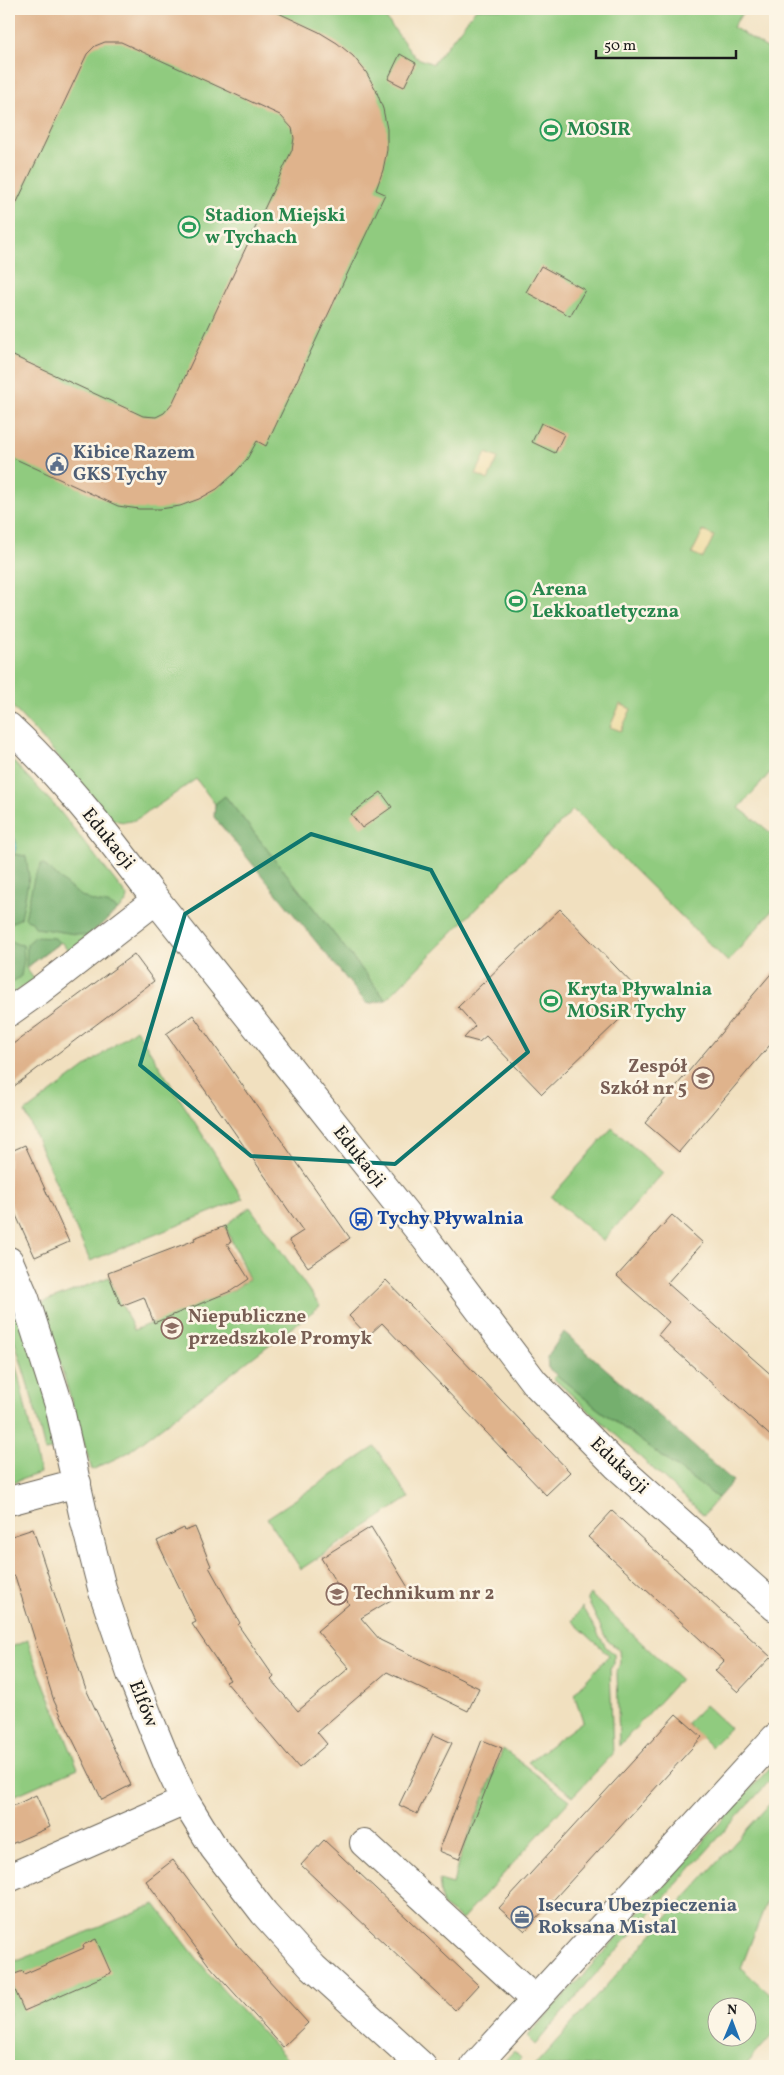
<svg xmlns="http://www.w3.org/2000/svg" width="784" height="2075" font-family="Vollkorn,serif">
  <style>
    .green { fill: #90cb7f; stroke: #56744e; fill-rule: evenodd }
    .forest { fill: #74af6e; stroke: #486645 }
    .sand { fill: #eeda9e; stroke: #857b5d }
    .water { fill: #57c5cb; stroke: #3a7074 }
    .building { fill: #dfb38c }
    .lines { fill: none; stroke-linecap: round; stroke-linejoin: round }
    .minor-casing { stroke: #676155; stroke-width: 30 }
    .minor { stroke: #fff; stroke-width: 28 }
    .marked { fill: none; stroke: #0f766e; stroke-width: 4; stroke-linejoin: round }
    .labels { text-anchor: middle; dominant-baseline: central; stroke-width: 5; stroke-linejoin: round; paint-order: stroke }
    .leisure-label { font-size: 19px; font-weight: bold; fill: #27864d; stroke: #fcf5e5; text-anchor: start }
    .service-label { font-size: 19px; font-weight: bold; fill: #4e5e75; stroke: #fcf5e5; text-anchor: start }
    .street-label { font-size: 19px; fill: #1c1c1c; stroke: #fcf5e5 }
    .education-label { font-size: 19px; font-weight: bold; fill: #785e54; stroke: #fcf5e5; text-anchor: start }
    .transit-label { font-size: 19px; font-weight: bold; fill: #164399; stroke: #fcf5e5; text-anchor: start }
  </style>
  <rect width="100%" height="100%" fill="#fcf5e5"/>
  <filter id="ink" filterUnits="userSpaceOnUse"><feTurbulence type="fractalNoise" baseFrequency=".02" numOctaves="2"/><feDisplacementMap in="SourceGraphic" scale="10" xChannelSelector="R" yChannelSelector="G"/><feConvolveMatrix kernelMatrix="1 2 1 2 8 2 1 2 1" color-interpolation-filters="sRGB"/></filter>
  <filter id="wash" filterUnits="userSpaceOnUse"><feTurbulence type="fractalNoise" baseFrequency=".0096" numOctaves="4" result="noise"/><feDisplacementMap in="SourceGraphic" scale="20" xChannelSelector="R" yChannelSelector="G"/><feGaussianBlur stdDeviation="1.12" result="paint"/><feColorMatrix in="noise" values="0 0 0 0 0 0 0 0 0 0 0 0 0 0 0 0 0 1.4 0 .05"/><feComposite in="paint" operator="in"/></filter>
  <g filter="url(#wash)">
    <rect width="100%" height="100%" fill="#f1e0bf"/>
    <path class="green" d="M 9,9 L 379,9 L 415,57 L 433,64 L 476,9 L 745,9 L 733,27 L 775,53 L 775,767 L 739,808 L 775,836 L 775,907 L 728,962 L 573,810 L 386,1000 L 225,796 L 215,804 L 196,779 L 153,809 L 152,808 C 139,819 129,826 112,819 L 48,745 L 9,703 Z
      M 9,757 L 58,809 L 127,896 L 126,903 L 69,952 L 61,942 L 26,968 L 34,979 L 9,997 Z
      M 136,1029 L 243,1199 L 90,1261 L 25,1112 Z
      M 612,1128 L 663,1173 L 603,1241 L 551,1197 Z
      M 250,1207 L 320,1306 L 127,1453 L 92,1470 L 42,1303 L 109,1277 L 134,1330 L 233,1290 L 249,1279 L 225,1226 Z
      M 20,1301 L 60,1448 L 45,1451 L 33,1402 L 9,1322 L 9,1306 Z
      M 9,1346 L 18,1374 L 40,1473 L 9,1484 Z
      M 557,1375 L 598,1409 L 718,1498 L 704,1515 L 553,1378 Z
      M 375,1447 L 409,1498 L 301,1569 L 267,1518 Z
      M 590,1594 L 680,1679 L 619,1746 L 617,1671 L 620,1663 L 619,1650 L 607,1640 L 587,1599 Z
      M 582,1607 L 606,1647 L 614,1654 L 614,1663 L 610,1668 L 613,1754 L 573,1796 L 528,1762 L 583,1721 L 574,1694 L 609,1655 L 572,1621 Z
      M 28,1640 L 32,1654 L 78,1768 L 9,1798 L 9,1648 Z
      M 705,1705 L 730,1728 L 711,1747 L 687,1723 Z
      M 503,1749 L 570,1800 L 462,1920 L 442,1905 L 439,1880 L 453,1884 L 459,1859 Z
      M 775,1762 L 775,1775 L 592,1978 L 535,2045 L 527,2037 Z
      M 775,1798 L 775,1880 L 741,1968 L 775,1999 L 775,2032 L 745,2066 L 534,2066 ZM 716,2008 L 746,2008 L 746,2038 L 716,2038 Z
      M 155,1904 L 213,1979 L 288,2060 L 282,2066 L 9,2066 L 9,1961 L 20,1960 Z
      M 514,2051 L 521,2058 L 514,2066 L 499,2066 Z"/>
    <path class="forest" d="M 225,796 L 386,1000 L 367,1004 L 214,817 L 215,804 Z
      M 14,854 L 26,856 L 29,877 L 21,918 L 11,923 L 9,929 L 9,860 Z
      M 42,863 C 57,875 74,895 92,901 C 104,905 107,901 118,910 L 88,936 L 36,928 L 31,921 L 25,918 L 34,878 Z
      M 35,937 L 55,938 L 59,943 L 26,968 L 27,944 Z
      M 9,939 L 17,944 L 23,945 L 24,959 L 21,976 L 9,985 Z
      M 564,1332 L 733,1481 L 718,1498 L 598,1409 L 548,1368 L 547,1357 Z"/>
    <path class="sand" d="M 486,453 L 498,458 L 488,480 L 476,474 Z
      M 703,531 L 714,536 L 703,558 L 692,553 Z
      M 620,704 L 631,709 L 621,731 L 610,727 Z"/>
    <path class="water" d="M 9,831 C 19,839 18,852 9,860 Z"/>
    <g id="blocks">
      <path class="building" d="M 9,9 L 270,9 L 319,32 L 337,43 L 353,56 L 366,72 L 376,90 L 383,109 L 387,129 L 387,150 L 383,170 L 376,190 L 385,194 L 266,446 L 257,441 L 247,459 L 233,475 L 217,489 L 199,499 L 180,506 L 160,509 L 139,509 L 118,506 L 9,456 L 9,354 L 143,416 L 156,417 L 164,413 L 173,402 L 292,150 L 294,138 L 292,128 L 280,115 L 121,42 L 105,42 L 95,46 L 87,54 L 9,219 Z
        M 400,54 L 416,63 L 404,87 L 388,79 Z
        M 541,266 L 585,290 L 570,316 L 526,292 Z
        M 541,423 L 564,434 L 555,453 L 532,442 Z
        M 381,792 L 392,807 L 362,828 L 351,814 Z
        M 560,909 L 644,996 L 542,1094 L 486,1036 L 479,1042 L 464,1038 L 475,1026 L 458,1007 Z
        M 134,954 L 154,981 L 9,1090 L 9,1047 Z
        M 775,969 L 775,1039 L 679,1152 L 645,1123 Z
        M 193,1015 L 350,1238 L 308,1267 L 289,1240 L 303,1231 L 166,1034 Z
        M 25,1145 L 69,1242 L 35,1257 L 9,1200 L 9,1152 Z
        M 672,1215 L 703,1243 L 667,1283 L 775,1378 L 775,1440 L 658,1335 L 669,1322 L 617,1276 Z
        M 225,1226 L 231,1242 L 227,1244 L 249,1279 L 231,1291 L 154,1323 L 144,1297 L 121,1306 L 108,1273 L 195,1240 L 194,1238 Z
        M 386,1280 L 570,1472 L 546,1495 L 382,1323 L 368,1336 L 349,1316 Z
        M 612,1511 L 771,1657 L 738,1692 L 715,1671 L 724,1661 L 588,1537 Z
        M 195,1527 L 211,1566 L 209,1567 L 240,1623 L 238,1625 L 274,1677 L 271,1680 L 298,1711 L 349,1668 L 317,1631 L 349,1604 L 321,1558 L 371,1527 L 409,1589 L 361,1618 L 380,1640 L 479,1688 L 468,1711 L 387,1672 L 317,1732 L 327,1744 L 299,1768 L 226,1682 L 230,1680 L 192,1624 L 196,1622 L 157,1541 L 184,1528 L 185,1531 Z
        M 33,1529 L 85,1687 L 131,1785 L 102,1800 L 54,1701 L 15,1576 L 9,1578 L 9,1537 Z
        M 676,1714 L 702,1737 L 525,1931 L 499,1908 Z
        M 433,1734 L 452,1743 L 417,1814 L 399,1805 Z
        M 482,1740 L 502,1748 L 459,1859 L 439,1851 Z
        M 36,1795 L 50,1827 L 9,1845 L 9,1808 Z
        M 324,1840 L 478,1985 L 455,2010 L 301,1865 Z
        M 173,1860 L 236,1944 L 308,2023 L 283,2047 L 208,1964 L 146,1881 Z
        M 96,1939 L 111,1973 L 24,2011 L 9,1976 L 23,1971 L 24,1974 L 84,1948 L 83,1945 Z"/>
    </g>
  </g>
  <g filter="url(#ink)">
    <use href="#blocks" fill-opacity="0" stroke="#676155" stroke-width="1"/>
    <g class="lines">
      <g class="minor-casing">
        <path id="minor" d="M 9,727 C 64,778 111,840 156,900 L 425,1238 L 534,1382 L 616,1465 L 775,1607
          M 9,1012 L 40,990 L 156,900
          M 9,1261 L 25,1298 L 59,1405 L 84,1518 L 103,1592 L 131,1674 L 168,1765 L 185,1801 L 214,1848 L 264,1913 L 313,1967 L 422,2066
          M 9,1501 L 77,1483
          M 364,1843 L 535,2000
          M 9,1878 L 185,1801
          M 475,2066 L 775,1738"/>
      </g>
      <use href="#minor" class="minor"/>
    </g>
  </g>
  <path class="marked" d="M 311,834 L 431,870 L 528,1052 L 395,1164 L 251,1156 L 140,1065 L 185,914 Z"/>
  <defs>
    <g id="stadium-ring" transform="scale(1.125)"><circle r="9.5" fill="#fcf5e5" stroke="#2e9e5b" stroke-width="1.5"/><path d="M0-5a6.5 5 0 1 0 0 10a6.5 5 0 1 0 0-10ZM-3.5-1.8h7v3.6h-7Z" fill="#2e9e5b"/></g>
    <g id="civic-ring" transform="scale(1.125)"><circle r="9.5" fill="#fcf5e5" stroke="#5c6f8a" stroke-width="1.5"/><path d="M-.6-6.5H3V-4.5H.6V-3L4-1V1h2V6H-6V1h2V-1L-.6-3ZM-1.2 2.5V6h2.4V2.5Z" fill="#5c6f8a"/></g>
    <g id="school-ring" transform="scale(1.125)"><circle r="9.5" fill="#fcf5e5" stroke="#8d6e63" stroke-width="1.5"/><path d="M0-5L7-2L0 1L-7-2ZM-4 1L0 2.5L4 1V4Q0 6-4 4Z" fill="#8d6e63"/></g>
    <g id="bus-ring" transform="scale(1.125)"><circle r="9.5" fill="#fcf5e5" stroke="#1a4fb4" stroke-width="1.5"/><path d="M-5-6H5V4H4V6H2V4H-2V6H-4V4H-5ZM-3.5-4V0h7V-4ZM-3.5 1.2v1.5H-2V1.2ZM2 1.2v1.5H3.5V1.2Z" fill="#1a4fb4"/></g>
    <g id="office-ring" transform="scale(1.125)"><circle r="9.5" fill="#fcf5e5" stroke="#5c6f8a" stroke-width="1.5"/><path d="M-6-3h4V-5.5h4V-3h4V5H-6ZM-1-4.5V-3h2v-1.5ZM-6 0V1H6V0Z" fill="#5c6f8a"/></g>
  </defs>
  <g fill-rule="evenodd">
    <use href="#stadium-ring" x="551" y="130"/>
    <use href="#stadium-ring" x="189" y="227"/>
    <use href="#civic-ring" x="57" y="464"/>
    <use href="#stadium-ring" x="516" y="601"/>
    <use href="#stadium-ring" x="551" y="1001"/>
    <use href="#school-ring" x="703" y="1078"/>
    <use href="#bus-ring" x="361" y="1219"/>
    <use href="#school-ring" x="172" y="1328"/>
    <use href="#school-ring" x="337" y="1594"/>
    <use href="#office-ring" x="522" y="1917"/>
  </g>
  <g class="labels">
    <g class="leisure-label">
      <text x="567" y="130">MOSIR</text>
      <text x="205" y="216">Stadion Miejski<tspan x="205" dy="22">w Tychach</tspan></text>
      <text x="532" y="590">Arena<tspan x="532" dy="22">Lekkoatletyczna</tspan></text>
      <text x="567" y="990">Kryta Pływalnia<tspan x="567" dy="22">MOSiR Tychy</tspan></text>
    </g>
    <g class="service-label">
      <text x="73" y="453">Kibice Razem<tspan x="73" dy="22">GKS Tychy</tspan></text>
      <text x="538" y="1906">Isecura Ubezpieczenia<tspan x="538" dy="22">Roksana Mistal</tspan></text>
    </g>
    <g class="street-label">
      <text transform="translate(108 839) rotate(51)">Edukacji</text>
      <text transform="translate(359 1157) rotate(52)">Edukacji</text>
      <text transform="translate(619 1466) rotate(44)">Edukacji</text>
      <text transform="translate(143 1704) rotate(68)">Elfów</text>
    </g>
    <g class="education-label">
      <text x="687" y="1067" text-anchor="end">Zespół<tspan x="687" dy="22">Szkół nr 5</tspan></text>
      <text x="188" y="1317">Niepubliczne<tspan x="188" dy="22">przedszkole Promyk</tspan></text>
      <text x="353" y="1594">Technikum nr 2</text>
    </g>
    <g class="transit-label">
      <text x="377" y="1219">Tychy Pływalnia</text>
    </g>
  </g>
  <rect width="784" height="2075" fill="none" stroke="#fcf5e5" stroke-width="30"/>
  <g transform="translate(732 2022) rotate(1)"><circle r="24" fill="#fcf5e5" stroke="#a29e95"/>
  <path d="M0-4L9 19L0 12L-9 19Z" fill="#1f6fb2"/>
  <text y="-8" font-size="14" font-weight="bold" text-anchor="middle" fill="#1c1c1c">N</text>
  </g>
  <path d="M596 50v8h140v-8" fill="none" stroke="#1c1c1c" stroke-width="2.5"/>
  <text x="604" y="50" font-size="15" fill="#1c1c1c" stroke="#fcf5e5" stroke-width="4" paint-order="stroke">50 m</text>
</svg>
